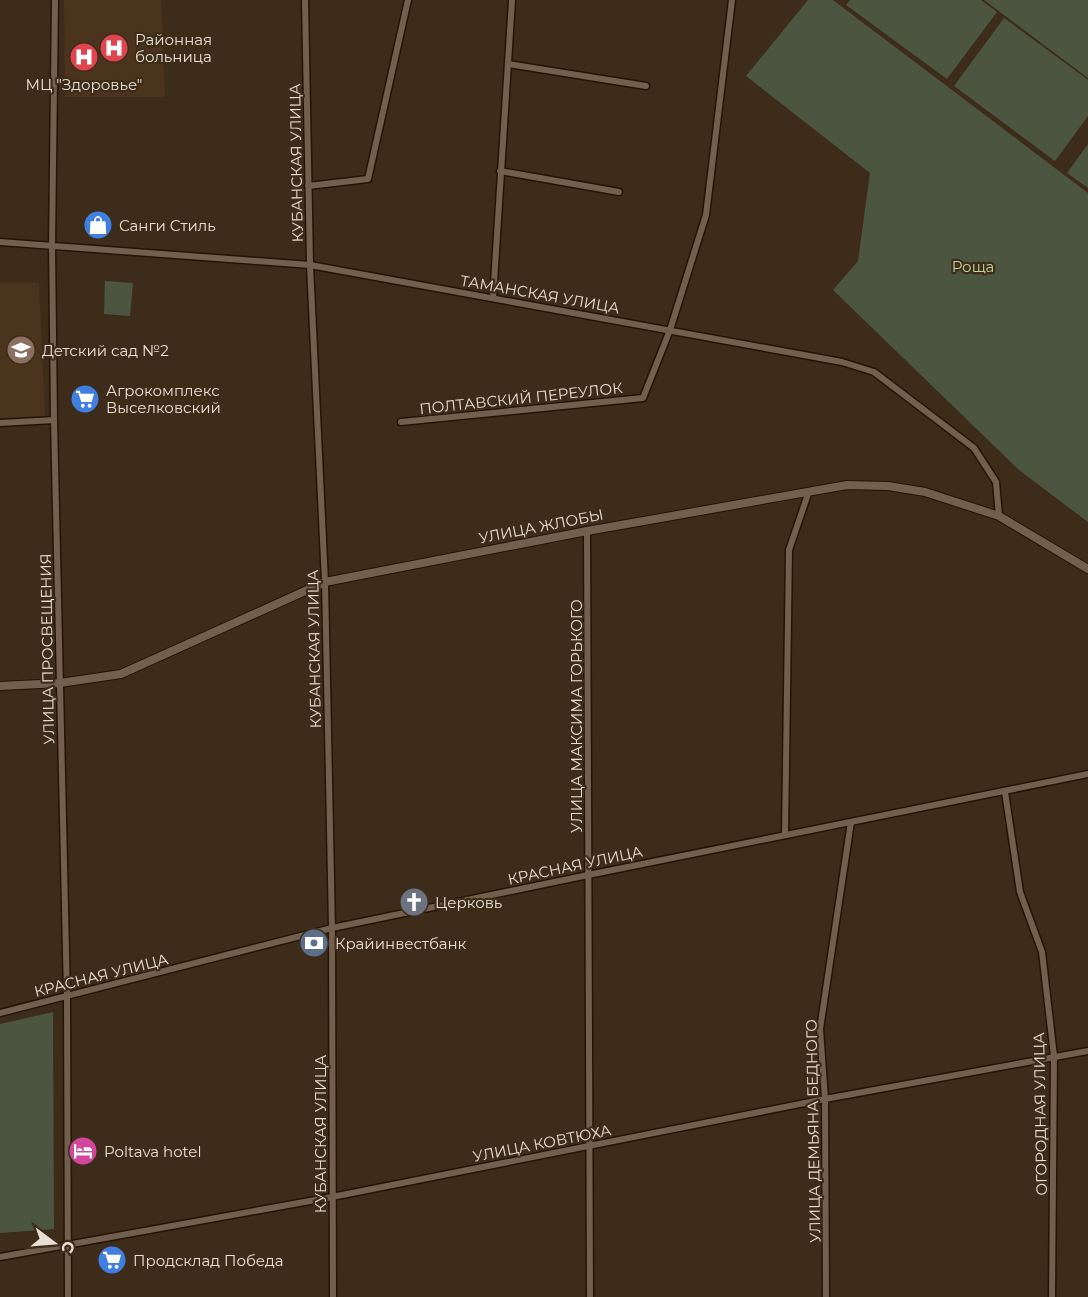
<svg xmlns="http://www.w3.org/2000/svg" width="1088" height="1297" font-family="Montserrat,sans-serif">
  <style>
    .built { fill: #4b341d }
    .green { fill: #4b5540 }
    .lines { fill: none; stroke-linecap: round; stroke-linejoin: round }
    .minor-casing { stroke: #241404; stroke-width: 9 }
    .tertiary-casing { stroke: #241404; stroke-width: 10 }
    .minor { stroke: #735f4d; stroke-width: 6 }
    .tertiary { stroke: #735f4d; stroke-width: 8 }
    .labels { text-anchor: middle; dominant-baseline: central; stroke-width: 4.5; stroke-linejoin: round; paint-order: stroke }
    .poi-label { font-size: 15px; fill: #e9ded3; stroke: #3e2c1b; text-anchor: start }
    .street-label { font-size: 15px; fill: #e9ded3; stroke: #3e2c1b }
    .park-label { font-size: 15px; fill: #bbd89c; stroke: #3e2c1b }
  </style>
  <rect width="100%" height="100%" fill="#3e2c1b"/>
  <path class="built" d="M 64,0 L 161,0 L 165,97 L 65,97 Z
    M 0,283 L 39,283 L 45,418 L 0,419 Z"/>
  <path class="green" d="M 808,0 L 833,0 L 1088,193 L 1088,522 L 1019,470 L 833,290 L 858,261 L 870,173 L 746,76 Z
    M 850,0 L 981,0 L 997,12 L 947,79 L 846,5 Z
    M 984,0 L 1088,0 L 1088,78 Z
    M 1004,18 L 1088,80 L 1088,116 L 1055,161 L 954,86 Z
    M 1088,144 L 1088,188 L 1067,173 Z
    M 105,281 L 133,283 L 130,316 L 104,314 Z
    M 53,1012 L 54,1229 L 0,1233 L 0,1024 Z"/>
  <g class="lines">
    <g class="minor-casing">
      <path id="minor" d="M 55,0 L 52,246 L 54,420 L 67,996 L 68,1297
        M 305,0 L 310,265 L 325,582 L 332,928 L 333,1297
        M 508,64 L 646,86
        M 500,171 L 619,192
        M 308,186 L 368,179 L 408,0
        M 0,242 L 310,265 L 842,362 L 874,372 L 974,448 L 996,482 L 999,516
        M 493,298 L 512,0
        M 401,422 L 643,398 L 670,330 L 706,215 L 732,0
        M 0,423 L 54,420
        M 587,531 L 590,1297
        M 1005,792 L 1020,892 L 1042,952 L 1054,1056 L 1052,1297
        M 785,835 L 789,550 L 809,491
        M 0,1013 L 332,928 L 588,875 L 1088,774
        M 0,1257 L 332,1197 L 825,1099 L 1088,1051
        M 826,1297 L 825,1099 L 820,1029 L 851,822"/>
    </g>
    <g class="tertiary-casing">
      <path id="tertiary" d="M 0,686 L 60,683 L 121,674 L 325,582 L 587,531 L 847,485 L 888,486 L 925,492 L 999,516 L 1088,569"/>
    </g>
    <use href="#minor" class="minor"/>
    <use href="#tertiary" class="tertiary"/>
  </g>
  <defs>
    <g id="hospital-disc" transform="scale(1.5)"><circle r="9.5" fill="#e0444e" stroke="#3e2c1b"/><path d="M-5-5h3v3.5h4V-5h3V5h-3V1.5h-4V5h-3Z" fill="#fff"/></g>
    <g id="shop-disc" transform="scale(1.5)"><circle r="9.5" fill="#3f7fe0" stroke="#3e2c1b"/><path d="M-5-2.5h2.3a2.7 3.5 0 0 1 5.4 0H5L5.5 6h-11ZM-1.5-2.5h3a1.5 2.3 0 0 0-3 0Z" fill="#fff"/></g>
    <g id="school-disc" transform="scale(1.5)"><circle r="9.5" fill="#8d6e63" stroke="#3e2c1b"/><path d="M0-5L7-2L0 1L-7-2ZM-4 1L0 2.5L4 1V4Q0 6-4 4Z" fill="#fff"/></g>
    <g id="supermarket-disc" transform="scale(1.5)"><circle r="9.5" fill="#3f7fe0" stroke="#3e2c1b"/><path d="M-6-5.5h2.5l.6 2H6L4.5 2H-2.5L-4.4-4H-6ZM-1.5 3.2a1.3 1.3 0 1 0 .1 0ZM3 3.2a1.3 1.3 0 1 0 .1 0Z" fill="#fff"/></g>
    <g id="church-disc" transform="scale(1.5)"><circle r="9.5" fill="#6b7280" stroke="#3e2c1b"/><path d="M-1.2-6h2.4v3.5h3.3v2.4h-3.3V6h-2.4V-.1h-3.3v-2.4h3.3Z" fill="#fff"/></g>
    <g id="bank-disc" transform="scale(1.5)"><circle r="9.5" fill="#5c6f8a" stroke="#3e2c1b"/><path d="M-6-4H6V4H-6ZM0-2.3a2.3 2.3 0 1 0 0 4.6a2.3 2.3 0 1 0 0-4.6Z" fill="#fff"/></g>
    <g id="hotel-disc" transform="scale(1.5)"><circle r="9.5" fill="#d1479c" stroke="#3e2c1b"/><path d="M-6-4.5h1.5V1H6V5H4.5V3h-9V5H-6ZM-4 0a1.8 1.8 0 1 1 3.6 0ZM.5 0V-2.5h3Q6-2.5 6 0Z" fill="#fff"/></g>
  </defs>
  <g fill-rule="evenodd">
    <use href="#hospital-disc" x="114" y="48"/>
    <use href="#hospital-disc" x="84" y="57"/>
    <use href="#shop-disc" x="98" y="225"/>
    <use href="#school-disc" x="21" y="350"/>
    <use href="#supermarket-disc" x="85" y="399"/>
    <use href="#church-disc" x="414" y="902"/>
    <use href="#bank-disc" x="314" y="943"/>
    <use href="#hotel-disc" x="83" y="1151"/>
    <use href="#supermarket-disc" x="112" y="1260"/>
  </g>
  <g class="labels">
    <g class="poi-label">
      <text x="135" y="39">Районная<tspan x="135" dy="17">больница</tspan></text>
      <text x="84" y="84" text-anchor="middle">МЦ "Здоровье"</text>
      <text x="119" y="225">Санги Стиль</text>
      <text x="42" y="350">Детский сад №2</text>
      <text x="106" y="390">Агрокомплекс<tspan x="106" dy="17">Выселковский</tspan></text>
      <text x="435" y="902">Церковь</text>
      <text x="335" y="943">Крайинвестбанк</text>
      <text x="104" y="1151">Poltava hotel</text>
      <text x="133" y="1260">Продсклад Победа</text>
    </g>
    <g class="street-label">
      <text transform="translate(296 163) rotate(-91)">КУБАНСКАЯ УЛИЦА</text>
      <text transform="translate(540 294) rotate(10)">ТАМАНСКАЯ УЛИЦА</text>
      <text transform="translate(521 398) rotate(-6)">ПОЛТАВСКИЙ ПЕРЕУЛОК</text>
      <text transform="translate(541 526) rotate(-11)">УЛИЦА ЖЛОБЫ</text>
      <text transform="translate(47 649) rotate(-91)">УЛИЦА ПРОСВЕЩЕНИЯ</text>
      <text transform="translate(314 649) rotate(-91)">КУБАНСКАЯ УЛИЦА</text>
      <text transform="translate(576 716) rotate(-90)">УЛИЦА МАКСИМА ГОРЬКОГО</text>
      <text transform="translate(575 865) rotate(-12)">КРАСНАЯ УЛИЦА</text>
      <text transform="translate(101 975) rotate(-14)">КРАСНАЯ УЛИЦА</text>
      <text transform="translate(1040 1114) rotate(-91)">ОГОРОДНАЯ УЛИЦА</text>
      <text transform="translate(813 1131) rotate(-91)">УЛИЦА ДЕМЬЯНА БЕДНОГО</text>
      <text transform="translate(320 1134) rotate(-90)">КУБАНСКАЯ УЛИЦА</text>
      <text transform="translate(542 1143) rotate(-11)">УЛИЦА КОВТЮХА</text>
    </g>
    <g class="park-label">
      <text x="973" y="266">Роща</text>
    </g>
  </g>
  <g transform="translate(54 1243) rotate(106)" stroke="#3e2c1b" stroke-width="4.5" paint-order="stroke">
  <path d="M0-4.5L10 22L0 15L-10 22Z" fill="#e9ded3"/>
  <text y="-9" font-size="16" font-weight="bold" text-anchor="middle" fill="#e9ded3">С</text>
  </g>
</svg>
